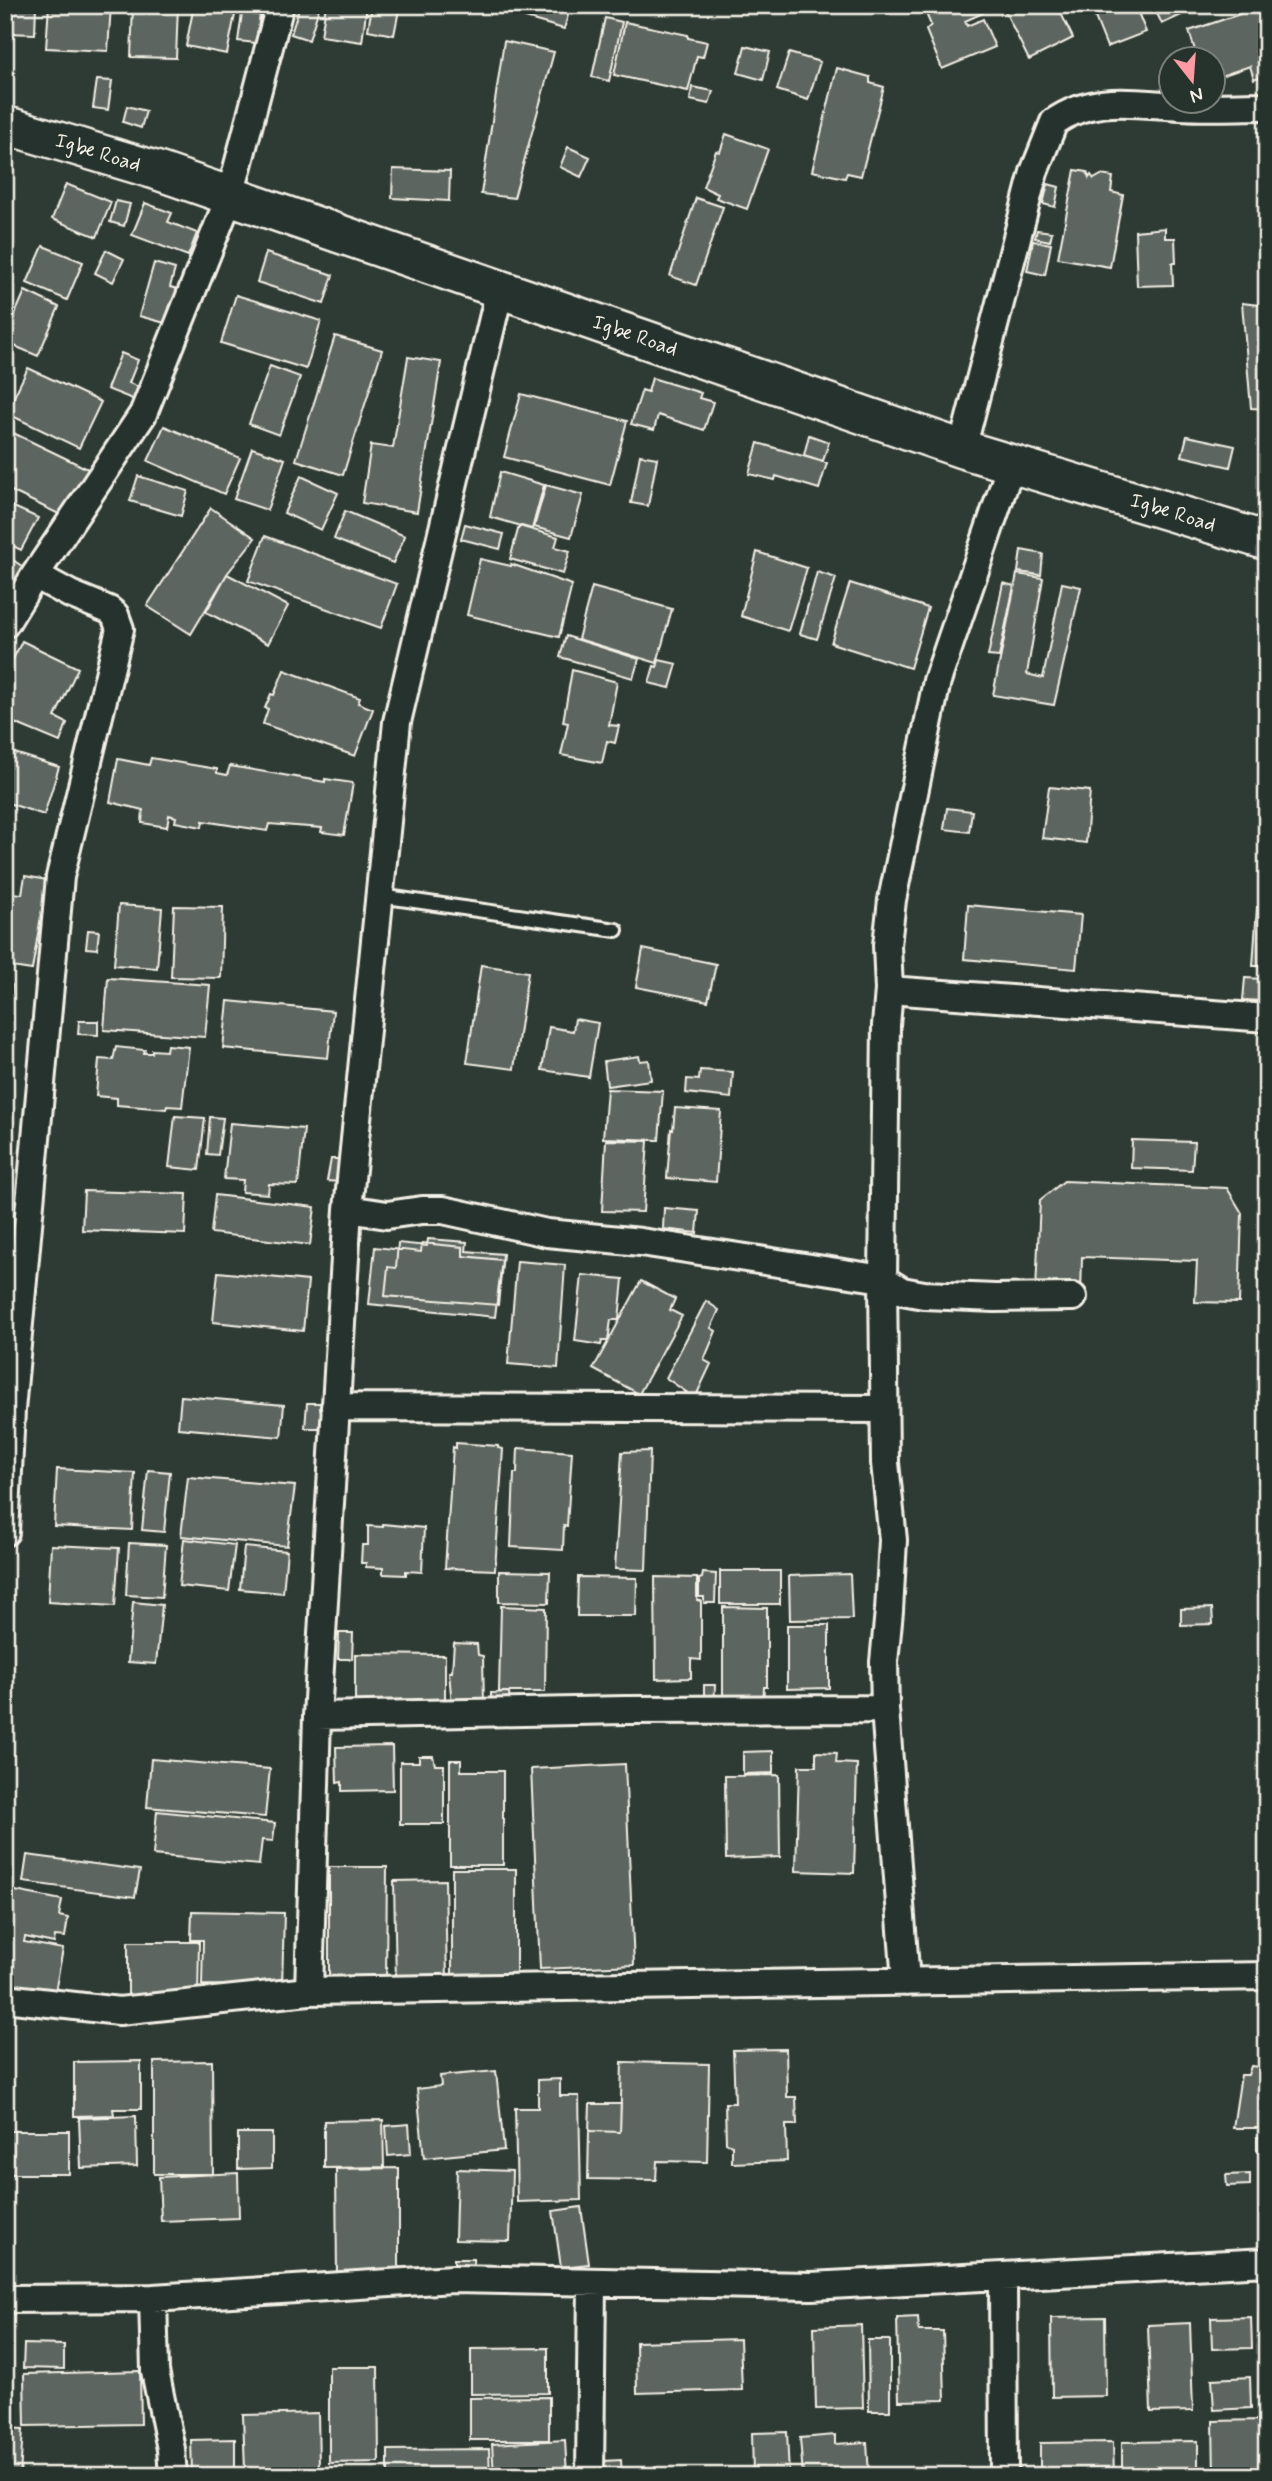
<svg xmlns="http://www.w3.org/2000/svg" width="1272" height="2481" font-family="Mynerve,sans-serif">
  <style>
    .building { fill: #5c655e; stroke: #f4f1e8; stroke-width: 2 }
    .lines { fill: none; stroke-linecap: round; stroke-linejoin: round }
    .lane-casing { stroke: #f4f1e8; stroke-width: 18 }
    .street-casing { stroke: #f4f1e8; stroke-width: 32 }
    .secondary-casing { stroke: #f4f1e8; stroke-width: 42 }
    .lane { stroke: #26332d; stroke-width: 12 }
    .street { stroke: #26332d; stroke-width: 26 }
    .secondary { stroke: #26332d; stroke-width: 37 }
    .labels { text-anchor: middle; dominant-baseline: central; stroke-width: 5; stroke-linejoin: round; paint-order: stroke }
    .street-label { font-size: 21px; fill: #f4f1e8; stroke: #26332d }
  </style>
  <rect width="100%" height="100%" fill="#2e3b34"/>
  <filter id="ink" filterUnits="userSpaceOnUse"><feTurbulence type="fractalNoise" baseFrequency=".0143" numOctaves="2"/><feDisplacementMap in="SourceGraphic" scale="14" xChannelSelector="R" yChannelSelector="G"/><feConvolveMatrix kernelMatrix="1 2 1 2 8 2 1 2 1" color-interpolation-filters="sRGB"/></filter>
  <g filter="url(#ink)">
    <path class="building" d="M 5,5 L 36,5 L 35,34 L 5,33 Z
      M 49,5 L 111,5 L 108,51 L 46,48 Z
      M 133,5 L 178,5 L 176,58 L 131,57 Z
      M 194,5 L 237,5 L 227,54 L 186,46 Z
      M 300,5 L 320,5 L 309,40 L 291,34 Z
      M 326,5 L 367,5 L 362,42 L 321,36 Z
      M 372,5 L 400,5 L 394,35 L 368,30 Z
      M 511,5 L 571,5 L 564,29 L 508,13 Z
      M 932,5 L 980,5 L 983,13 L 965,21 L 967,26 L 983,19 L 995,47 L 942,69 L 926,30 L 931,25 L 924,9 Z
      M 1002,5 L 1057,5 L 1073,38 L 1029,60 Z
      M 1095,5 L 1135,5 L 1146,32 L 1107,47 L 1091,7 Z
      M 1153,5 L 1203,5 L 1162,24 Z
      M 1267,5 L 1267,74 L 1254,79 L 1250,66 L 1212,79 L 1212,60 L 1198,60 L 1189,31 Z
      M 242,13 L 260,15 L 256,43 L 238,41 Z
      M 605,18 L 622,22 L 609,81 L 592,77 Z
      M 625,22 L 688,35 L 688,38 L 707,42 L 703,57 L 697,56 L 688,91 L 614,75 Z
      M 504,41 L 554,52 L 514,198 L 481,194 Z
      M 745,46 L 770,52 L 763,80 L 738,73 Z
      M 789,53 L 820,62 L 808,100 L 777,90 Z
      M 837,68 L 870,77 L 870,83 L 884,87 L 861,176 L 847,173 L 845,178 L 812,171 Z
      M 97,80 L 112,81 L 108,110 L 93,108 Z
      M 692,87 L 713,91 L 709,104 L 690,100 Z
      M 127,106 L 146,111 L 141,128 L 123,122 Z
      M 726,134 L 768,149 L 747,209 L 716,198 L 718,194 L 703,187 L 716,151 L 720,152 Z
      M 568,147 L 590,157 L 581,177 L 560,167 Z
      M 393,169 L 450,171 L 449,201 L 392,198 Z
      M 1075,170 L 1087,172 L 1089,178 L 1091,175 L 1094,179 L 1101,175 L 1113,177 L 1111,192 L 1123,195 L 1110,267 L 1058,258 Z
      M 66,184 L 111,202 L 97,237 L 52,219 Z
      M 1048,184 L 1059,187 L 1055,207 L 1043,204 Z
      M 696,198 L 723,207 L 696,285 L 670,276 Z
      M 116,201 L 130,204 L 124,226 L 110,222 Z
      M 145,203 L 172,213 L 168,222 L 197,233 L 188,256 L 132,235 Z
      M 1165,228 L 1165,238 L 1175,238 L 1176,263 L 1172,263 L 1173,285 L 1137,286 L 1135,231 Z
      M 1037,230 L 1052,232 L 1050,241 L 1035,238 Z
      M 1033,241 L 1051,244 L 1045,275 L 1027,271 Z
      M 43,246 L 83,262 L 67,300 L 27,283 Z
      M 106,250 L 124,259 L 113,282 L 95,273 Z
      M 266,253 L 333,275 L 324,304 L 257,282 Z
      M 154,263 L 175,269 L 170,287 L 182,290 L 178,304 L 171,302 L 165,323 L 139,316 Z
      M 25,291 L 59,307 L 38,356 L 5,342 L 5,337 Z
      M 236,295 L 321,321 L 306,369 L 221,343 Z
      M 1242,303 L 1267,306 L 1267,409 L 1251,408 Z
      M 335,336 L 382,350 L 343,475 L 296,460 Z
      M 121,353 L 138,360 L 129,383 L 141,388 L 135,400 L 107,389 Z
      M 408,357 L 441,362 L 417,512 L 362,503 L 371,445 L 393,448 Z
      M 270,366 L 300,377 L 279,435 L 249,424 Z
      M 28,368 L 101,402 L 79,448 L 6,413 Z
      M 652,378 L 701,393 L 699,398 L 713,402 L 704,430 L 658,415 L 654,430 L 631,424 L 642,390 L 648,392 Z
      M 521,394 L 627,421 L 610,485 L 504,457 Z
      M 164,426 L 240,458 L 224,494 L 148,461 Z
      M 5,429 L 88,469 L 65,517 L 5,488 Z
      M 809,435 L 829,442 L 823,461 L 804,455 Z
      M 1187,436 L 1235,446 L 1230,467 L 1182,456 Z
      M 758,443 L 827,463 L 819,489 L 776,476 L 775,480 L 749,474 Z
      M 252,448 L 285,459 L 267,510 L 234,499 Z
      M 640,455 L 657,458 L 648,506 L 631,503 Z
      M 500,472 L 544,485 L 532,529 L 490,517 Z
      M 138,476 L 188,491 L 181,516 L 130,501 Z
      M 301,476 L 338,493 L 321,530 L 284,513 Z
      M 546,485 L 583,495 L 571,537 L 534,527 Z
      M 5,503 L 38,518 L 21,550 L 5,542 Z
      M 211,508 L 255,538 L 227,574 L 191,634 L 147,606 Z
      M 345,511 L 405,536 L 393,563 L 334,539 Z
      M 465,524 L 504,534 L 500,549 L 461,539 Z
      M 519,526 L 558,537 L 555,547 L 570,551 L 563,574 L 510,559 Z
      M 265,536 L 397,584 L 381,628 L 248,581 Z
      M 1021,550 L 1043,554 L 1041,575 L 1018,572 Z
      M 757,552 L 807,568 L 788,631 L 741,616 Z
      M 480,559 L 511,566 L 511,564 L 572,585 L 559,637 L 467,615 Z
      M 13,560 L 29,571 L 19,587 L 5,578 L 5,572 Z
      M 817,572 L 836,578 L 817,639 L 800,634 Z
      M 227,574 L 288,606 L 268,644 L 206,612 Z
      M 1017,574 L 1043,578 L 1027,674 L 1043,678 L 1062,583 L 1081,587 L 1054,705 L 993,695 Z
      M 850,583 L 928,608 L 910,668 L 831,643 Z
      M 1003,583 L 1014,586 L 999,657 L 988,656 Z
      M 592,587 L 672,609 L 657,663 L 578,639 Z
      M 566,636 L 639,659 L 633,678 L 560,657 Z
      M 22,641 L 78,668 L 55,717 L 67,723 L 60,742 L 5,719 L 5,675 Z
      M 659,660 L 677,664 L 670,688 L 649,683 L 654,666 L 657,667 Z
      M 284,670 L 360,698 L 358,703 L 373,709 L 355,756 L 263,724 L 268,709 L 265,708 L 271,694 L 274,695 Z
      M 572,670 L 617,682 L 609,725 L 619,726 L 615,743 L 607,741 L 602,763 L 561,755 L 568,723 L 563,722 Z
      M 5,750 L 59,767 L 44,815 L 5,802 Z
      M 151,758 L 217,769 L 217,773 L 227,775 L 230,766 L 325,782 L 325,779 L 353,783 L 344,835 L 321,832 L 322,828 L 269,824 L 267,831 L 203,821 L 202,827 L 175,822 L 176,817 L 169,815 L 167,827 L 142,823 L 143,810 L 110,802 L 118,759 L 149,765 Z
      M 1049,787 L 1090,791 L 1086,843 L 1042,838 Z
      M 947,808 L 972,811 L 969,832 L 944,829 Z
      M 1262,830 L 1267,831 L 1267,848 L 1261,848 Z
      M 25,876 L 47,880 L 32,970 L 5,966 L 5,919 L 7,919 L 12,893 L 22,894 Z
      M 1261,902 L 1267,902 L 1267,975 L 1260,974 L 1261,966 L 1253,966 L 1257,907 L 1261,907 Z
      M 119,905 L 162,908 L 157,968 L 114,965 Z
      M 968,905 L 1081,915 L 1076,969 L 964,959 Z
      M 174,906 L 223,907 L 221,978 L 171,977 Z
      M 88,930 L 99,931 L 97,949 L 86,948 Z
      M 643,949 L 716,964 L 708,1001 L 636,987 Z
      M 481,965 L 528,972 L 514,1069 L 467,1063 Z
      M 108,978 L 210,985 L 205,1037 L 104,1030 Z
      M 1245,978 L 1264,979 L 1263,1001 L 1243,1000 Z
      M 5,984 L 12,985 L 10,1026 L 5,1026 Z
      M 228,1001 L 333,1011 L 328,1058 L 223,1048 Z
      M 575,1019 L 598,1023 L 589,1077 L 542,1070 L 549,1027 L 573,1031 Z
      M 79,1021 L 98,1021 L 98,1035 L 78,1034 Z
      M 167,1045 L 189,1047 L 182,1107 L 167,1106 L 166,1109 L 117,1105 L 117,1098 L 96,1096 L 99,1059 L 113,1060 L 116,1047 L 145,1050 L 144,1053 L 152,1053 L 152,1050 L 166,1051 Z
      M 639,1056 L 640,1061 L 649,1060 L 651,1080 L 607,1086 L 604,1061 Z
      M 700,1070 L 733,1072 L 731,1098 L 686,1093 L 687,1079 L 699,1080 Z
      M 607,1089 L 663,1091 L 659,1140 L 603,1138 Z
      M 675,1108 L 721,1111 L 716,1182 L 667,1178 L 671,1129 L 673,1130 Z
      M 175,1116 L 205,1118 L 199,1170 L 169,1167 Z
      M 210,1117 L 223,1118 L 218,1155 L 207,1154 Z
      M 230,1123 L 304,1129 L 298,1185 L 269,1184 L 268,1194 L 242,1192 L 243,1180 L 224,1179 Z
      M 606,1140 L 648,1141 L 643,1212 L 602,1211 Z
      M 1132,1140 L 1194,1142 L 1192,1170 L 1131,1168 Z
      M 331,1159 L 343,1159 L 340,1182 L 327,1181 Z
      M 1064,1181 L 1227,1188 L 1242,1213 L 1239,1303 L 1195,1302 L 1197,1261 L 1082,1257 L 1081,1293 L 1036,1291 L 1040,1200 Z
      M 84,1191 L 187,1194 L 185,1234 L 82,1230 Z
      M 215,1195 L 315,1207 L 310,1245 L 211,1233 Z
      M 664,1208 L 699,1211 L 697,1233 L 663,1229 Z
      M 5,1223 L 18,1225 L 15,1243 L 5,1241 Z
      M 428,1239 L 467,1242 L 466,1251 L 503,1254 L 498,1305 L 385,1296 L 388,1267 L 396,1268 L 398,1243 L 427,1246 Z
      M 422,1243 L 463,1247 L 463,1256 L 502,1260 L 495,1317 L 369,1304 L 375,1247 L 421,1252 Z
      M 517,1261 L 565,1265 L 558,1368 L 508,1364 Z
      M 218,1272 L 308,1281 L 303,1331 L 213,1322 Z
      M 582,1275 L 623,1279 L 619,1320 L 611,1320 L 608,1341 L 602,1341 L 601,1345 L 575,1341 Z
      M 641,1281 L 675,1299 L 670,1310 L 682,1316 L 639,1394 L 593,1369 Z
      M 706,1301 L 719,1310 L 711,1328 L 716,1331 L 704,1360 L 711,1364 L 695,1398 L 666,1378 Z
      M 181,1396 L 284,1405 L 281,1437 L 178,1428 Z
      M 307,1403 L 323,1403 L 321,1428 L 305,1428 Z
      M 456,1443 L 498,1446 L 498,1448 L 503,1449 L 495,1570 L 445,1568 L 453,1447 L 456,1448 Z
      M 518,1448 L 572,1452 L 567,1526 L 564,1525 L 563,1550 L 511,1547 L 514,1473 L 517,1473 Z
      M 650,1451 L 646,1570 L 615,1569 L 622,1452 Z
      M 57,1469 L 135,1473 L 132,1530 L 54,1526 Z
      M 148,1470 L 170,1472 L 164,1532 L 142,1530 Z
      M 188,1477 L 295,1486 L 287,1546 L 181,1536 Z
      M 383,1524 L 424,1528 L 422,1572 L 406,1571 L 406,1575 L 383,1574 L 383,1568 L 366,1567 L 366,1563 L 361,1563 L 362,1545 L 368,1545 L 368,1526 L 383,1527 Z
      M 184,1539 L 235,1545 L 229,1591 L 179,1586 Z
      M 129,1543 L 166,1545 L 162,1597 L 126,1595 Z
      M 51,1545 L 119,1548 L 115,1606 L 48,1602 Z
      M 244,1547 L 287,1551 L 283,1593 L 240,1589 Z
      M 499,1571 L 550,1572 L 549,1603 L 499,1602 Z
      M 720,1571 L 780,1571 L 780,1604 L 720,1604 Z
      M 703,1573 L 716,1574 L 715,1603 L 704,1603 L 704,1597 L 699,1597 L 699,1579 L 702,1578 Z
      M 850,1574 L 852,1619 L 790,1620 L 789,1576 Z
      M 578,1577 L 637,1578 L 636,1616 L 577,1616 Z
      M 655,1577 L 697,1578 L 697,1600 L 701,1601 L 701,1660 L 691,1659 L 691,1678 L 656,1679 Z
      M 133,1602 L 162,1605 L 156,1664 L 128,1662 Z
      M 501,1606 L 546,1608 L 545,1692 L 499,1692 Z
      M 723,1607 L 767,1608 L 767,1687 L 764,1687 L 763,1708 L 723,1708 Z
      M 1212,1608 L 1213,1624 L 1181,1625 L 1181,1609 Z
      M 787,1625 L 829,1625 L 829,1688 L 787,1689 Z
      M 339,1633 L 353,1633 L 352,1659 L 338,1659 Z
      M 454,1643 L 477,1644 L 478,1655 L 483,1656 L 484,1705 L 452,1705 L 449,1672 L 452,1672 Z
      M 355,1654 L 445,1655 L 445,1703 L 355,1703 Z
      M 704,1685 L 715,1685 L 714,1709 L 704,1709 Z
      M 509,1692 L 510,1709 L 491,1709 L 491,1693 Z
      M 392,1746 L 393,1790 L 342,1791 L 342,1782 L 337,1783 L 336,1747 Z
      M 773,1751 L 773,1773 L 743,1774 L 743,1752 Z
      M 816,1752 L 837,1753 L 836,1763 L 857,1764 L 854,1873 L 796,1871 L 799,1766 L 816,1766 Z
      M 419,1756 L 433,1756 L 435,1765 L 444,1765 L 444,1824 L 400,1824 L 400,1762 L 419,1762 Z
      M 151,1759 L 270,1769 L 265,1817 L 147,1807 Z
      M 450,1760 L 461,1760 L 461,1771 L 503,1771 L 503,1865 L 450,1865 Z
      M 625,1764 L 634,1965 L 540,1969 L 531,1769 Z
      M 779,1775 L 780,1857 L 726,1859 L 725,1776 Z
      M 157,1811 L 275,1823 L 273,1841 L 262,1840 L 259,1865 L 153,1855 Z
      M 27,1855 L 140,1870 L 135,1897 L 23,1882 Z
      M 329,1867 L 387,1867 L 386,1980 L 329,1980 Z
      M 452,1869 L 516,1869 L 516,1978 L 452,1978 Z
      M 445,1880 L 447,1982 L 396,1983 L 394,1881 Z
      M 5,1889 L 62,1900 L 59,1916 L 68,1918 L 65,1937 L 55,1936 L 54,1943 L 25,1937 L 24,1942 L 63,1949 L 53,2003 L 5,1994 Z
      M 192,1911 L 284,1913 L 282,1987 L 202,1985 L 203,1940 L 191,1940 Z
      M 128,1942 L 199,1942 L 198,1999 L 128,1998 Z
      M 786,2049 L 787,2097 L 796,2097 L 797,2125 L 786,2125 L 787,2161 L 732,2163 L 732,2145 L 726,2143 L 725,2103 L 735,2103 L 733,2050 Z
      M 141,2061 L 141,2109 L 113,2109 L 114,2115 L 74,2116 L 74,2062 Z
      M 212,2061 L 213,2174 L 154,2174 L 154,2062 Z
      M 622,2062 L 709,2064 L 707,2162 L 657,2161 L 656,2180 L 588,2179 L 589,2131 L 620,2132 Z
      M 1251,2066 L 1267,2068 L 1267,2128 L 1233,2128 L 1241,2075 L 1248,2075 Z
      M 496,2071 L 504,2150 L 424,2158 L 417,2089 L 441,2086 L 440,2076 Z
      M 560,2079 L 560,2096 L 579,2096 L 581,2200 L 517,2202 L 515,2108 L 538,2108 L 538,2080 Z
      M 590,2104 L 621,2104 L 620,2132 L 589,2131 Z
      M 136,2116 L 137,2166 L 81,2168 L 79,2118 Z
      M 383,2120 L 384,2167 L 324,2168 L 324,2121 Z
      M 409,2124 L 411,2154 L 388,2156 L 386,2126 Z
      M 5,2131 L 69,2131 L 69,2174 L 5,2174 Z
      M 238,2133 L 272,2133 L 272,2168 L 238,2169 Z
      M 1257,2137 L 1267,2137 L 1267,2150 L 1257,2150 Z
      M 399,2168 L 399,2273 L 337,2275 L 336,2169 Z
      M 457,2169 L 512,2171 L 510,2241 L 455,2240 Z
      M 238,2173 L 239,2218 L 161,2221 L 159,2177 Z
      M 1250,2174 L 1250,2185 L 1227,2186 L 1226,2175 Z
      M 581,2207 L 589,2264 L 561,2267 L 553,2211 Z
      M 454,2259 L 473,2259 L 474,2275 L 454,2276 Z
      M 1267,2314 L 1267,2347 L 1260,2347 L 1259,2315 Z
      M 918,2317 L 919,2331 L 943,2331 L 945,2400 L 899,2401 L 897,2318 Z
      M 1105,2317 L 1106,2396 L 1052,2397 L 1051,2318 Z
      M 1251,2317 L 1252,2348 L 1212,2349 L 1211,2318 Z
      M 1190,2323 L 1193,2411 L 1151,2412 L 1148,2325 Z
      M 861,2325 L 863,2408 L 816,2409 L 814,2327 Z
      M 740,2339 L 742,2390 L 637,2393 L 636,2342 Z
      M 868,2340 L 890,2340 L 890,2411 L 869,2411 Z
      M 24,2344 L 64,2345 L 64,2369 L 23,2368 Z
      M 548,2348 L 548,2393 L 471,2394 L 471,2349 Z
      M 329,2367 L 378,2367 L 379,2462 L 329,2463 Z
      M 140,2371 L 141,2424 L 25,2426 L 24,2374 Z
      M 1262,2374 L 1267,2374 L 1267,2405 L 1263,2405 Z
      M 1250,2377 L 1251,2408 L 1214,2410 L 1212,2379 Z
      M 549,2397 L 549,2440 L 470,2440 L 470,2398 Z
      M 318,2413 L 319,2469 L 245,2471 L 243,2415 Z
      M 1260,2420 L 1262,2476 L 1214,2476 L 1213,2421 Z
      M 5,2428 L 23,2429 L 20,2476 L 5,2476 Z
      M 787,2432 L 789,2476 L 753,2476 L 752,2433 Z
      M 835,2435 L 835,2444 L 867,2442 L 869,2476 L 803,2476 L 800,2438 Z
      M 235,2439 L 235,2472 L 192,2473 L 191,2440 Z
      M 565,2440 L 567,2476 L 494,2476 L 492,2444 Z
      M 1198,2441 L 1198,2476 L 1122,2476 L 1122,2442 Z
      M 1113,2442 L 1114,2476 L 1040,2476 L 1040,2443 Z
      M 489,2449 L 490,2476 L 388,2476 L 388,2450 Z
      M 621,2460 L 622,2476 L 604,2476 L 604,2461 Z
      M 323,2472 L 324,2476 L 222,2476 Z"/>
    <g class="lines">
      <g class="lane-casing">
        <path id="lane" d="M 380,896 L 616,930"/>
      </g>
      <g class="street-casing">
        <path id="street" d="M 962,449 L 1034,172 L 1054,122 C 1094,94 1135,104 1180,106 C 1209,108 1238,106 1267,106
          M 5,624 L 35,575 L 143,414 L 230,196 L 280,5
          M 889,990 L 1267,1018
          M 348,1209 L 387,1215 L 422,1210 L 443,1210 L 547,1233 L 641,1242 L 883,1279 L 902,1291 L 924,1295 L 995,1298 L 1073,1297
          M 335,1407 L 884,1409
          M 5,1532 L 11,1410 L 60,877 L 120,629 L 115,615 L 109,610 L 70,594 L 35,575
          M 317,1716 L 625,1710 L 885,1709
          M 906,1982 L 885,1709 L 884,1662 L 889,1611 L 893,1540 L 885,1463 L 883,1279 L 886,1025 L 889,990 L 887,945 L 892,900 L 937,681 L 1011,465
          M 309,1991 L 317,1716 L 348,1209 L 397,722 L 500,289
          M 5,1998 L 119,2011 L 309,1991 L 1267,1976
          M 1003,2277 L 1004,2476
          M 153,2298 L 155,2371 L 171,2449 L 173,2476
          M 5,2299 L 153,2298 L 453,2279 L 811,2286 L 1267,2262
          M 590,2476 L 592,2282"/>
      </g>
      <g class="secondary-casing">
        <path id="secondary" d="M 5,125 L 155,170 L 962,449 L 1267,541"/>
      </g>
      <use href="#lane" class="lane"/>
      <use href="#street" class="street"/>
      <use href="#secondary" class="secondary"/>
    </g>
  </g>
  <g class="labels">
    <g class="street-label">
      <text transform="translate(98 153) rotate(17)">Igbe Road</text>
      <text transform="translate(635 336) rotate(19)">Igbe Road</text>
      <text transform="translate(1173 513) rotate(17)">Igbe Road</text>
    </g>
  </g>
  <rect width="1272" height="2481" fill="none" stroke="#26332d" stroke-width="28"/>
  <rect x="14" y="14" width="1244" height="2453" fill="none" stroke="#f4f1e8" stroke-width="2.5" filter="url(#ink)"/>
  <g transform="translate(1192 80) rotate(163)"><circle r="33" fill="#26332d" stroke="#787f78" stroke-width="2"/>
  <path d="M0-5L12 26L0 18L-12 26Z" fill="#ff9aa2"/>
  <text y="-10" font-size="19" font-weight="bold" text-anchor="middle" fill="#f4f1e8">N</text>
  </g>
</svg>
